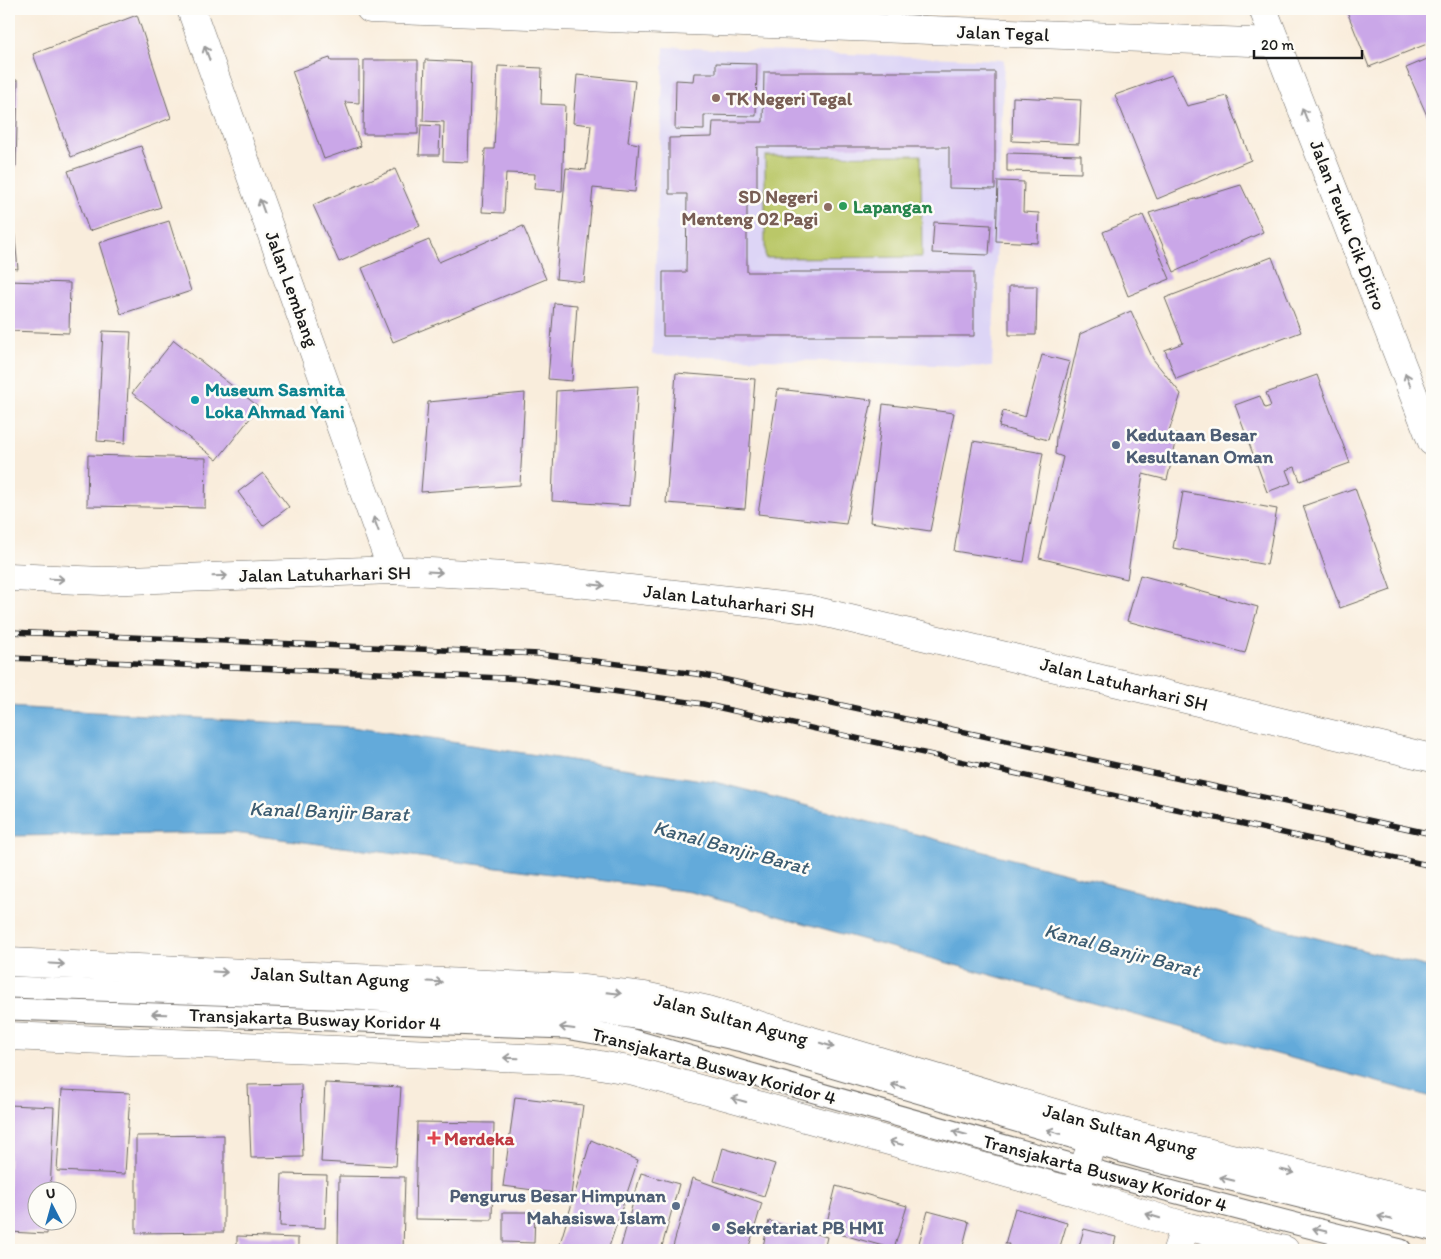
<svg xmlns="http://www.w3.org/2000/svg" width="1441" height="1259" font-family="Itim,sans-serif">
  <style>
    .built { fill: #ddd5f6 }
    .green { fill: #bac768; stroke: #6b7242 }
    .water { fill: #63aada; stroke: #40637b }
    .building { fill: #caa7e8 }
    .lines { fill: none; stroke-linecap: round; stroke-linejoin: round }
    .service-casing { stroke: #69655f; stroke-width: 23 }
    .minor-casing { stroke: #69655f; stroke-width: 29 }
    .tertiary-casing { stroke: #69655f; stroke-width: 29 }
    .secondary-casing { stroke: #69655f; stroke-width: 29 }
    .primary-casing { stroke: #69655f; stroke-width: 29 }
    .service { stroke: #fff; stroke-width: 21 }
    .minor { stroke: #fff; stroke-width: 28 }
    .tertiary { stroke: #fff; stroke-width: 28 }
    .secondary { stroke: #fff; stroke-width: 28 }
    .primary { stroke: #fff; stroke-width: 28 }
    .rail-casing { stroke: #1c1c1c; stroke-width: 5.5 }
    .rail { stroke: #fdfcf7; stroke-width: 4; stroke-dasharray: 11; stroke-linecap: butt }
    .oneway { stroke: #999 }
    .education-dot { fill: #8d6e63; stroke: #fdfcf7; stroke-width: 2 }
    .leisure-dot { fill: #2e9e5b; stroke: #fdfcf7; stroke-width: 2 }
    .culture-dot { fill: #0f9aa8; stroke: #fdfcf7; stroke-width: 2 }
    .service-dot { fill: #5c6f8a; stroke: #fdfcf7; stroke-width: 2 }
    .health-dot { fill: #e0444e; stroke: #fdfcf7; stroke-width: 2 }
    .labels { text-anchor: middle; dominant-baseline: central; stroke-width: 5; stroke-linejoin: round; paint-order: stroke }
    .street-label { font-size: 19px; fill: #1c1c1c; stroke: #fdfcf7 }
    .education-label { font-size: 19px; font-weight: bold; fill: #785e54; stroke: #fdfcf7; text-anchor: start }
    .leisure-label { font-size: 19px; font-weight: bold; fill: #27864d; stroke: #fdfcf7; text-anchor: start }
    .culture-label { font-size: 19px; font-weight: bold; fill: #0d838f; stroke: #fdfcf7; text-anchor: start }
    .service-label { font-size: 19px; font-weight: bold; fill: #4e5e75; stroke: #fdfcf7; text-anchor: start }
    .health-label { font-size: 19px; font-weight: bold; fill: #be3a42; stroke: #fdfcf7; text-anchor: start }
    .water-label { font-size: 20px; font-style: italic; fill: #3c5c71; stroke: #fdfcf7 }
  </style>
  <rect width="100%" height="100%" fill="#fdfcf7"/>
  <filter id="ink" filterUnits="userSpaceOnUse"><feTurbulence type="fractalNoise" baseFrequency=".02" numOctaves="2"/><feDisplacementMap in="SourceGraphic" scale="10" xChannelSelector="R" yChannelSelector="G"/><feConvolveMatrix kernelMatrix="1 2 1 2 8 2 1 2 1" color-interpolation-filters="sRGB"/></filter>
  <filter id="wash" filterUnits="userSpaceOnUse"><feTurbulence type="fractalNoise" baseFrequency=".0096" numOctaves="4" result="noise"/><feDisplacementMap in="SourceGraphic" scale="20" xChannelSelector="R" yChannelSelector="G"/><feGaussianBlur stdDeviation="1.12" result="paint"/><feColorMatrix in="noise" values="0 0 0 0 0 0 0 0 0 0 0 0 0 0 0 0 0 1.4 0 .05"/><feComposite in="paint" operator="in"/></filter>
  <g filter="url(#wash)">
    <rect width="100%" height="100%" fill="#f9eddc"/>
    <path class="built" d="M 664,47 L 1004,60 L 992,367 L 652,355 Z"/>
    <path class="green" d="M 921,155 L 922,257 L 765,258 L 765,156 Z"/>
    <path class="water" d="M 9,707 L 352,727 L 715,782 L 1432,968 L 1432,1097 L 691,892 L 234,833 L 9,836 Z"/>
    <g id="blocks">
      <path class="building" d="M 1346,9 L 1432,9 L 1432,42 L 1369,67 Z
        M 137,15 L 171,118 L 71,157 L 33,54 Z
        M 1432,57 L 1432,127 L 1406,68 Z
        M 330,58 L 331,61 L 359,61 L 359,103 L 345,102 L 361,146 L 324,159 L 292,71 Z
        M 364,60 L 418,60 L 418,134 L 363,134 Z
        M 425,60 L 471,62 L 468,162 L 443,161 L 444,122 L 423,121 Z
        M 716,63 L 757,64 L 756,116 L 704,115 L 704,130 L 675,129 L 676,80 L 693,81 L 694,73 L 716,73 Z
        M 498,66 L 542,68 L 541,104 L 565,105 L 562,191 L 534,189 L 535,174 L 506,173 L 504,213 L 482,212 L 485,149 L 494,149 Z
        M 764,72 L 995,72 L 995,189 L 949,188 L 949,147 L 757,147 L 757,194 L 747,194 L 747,272 L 974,272 L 974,336 L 663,336 L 663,272 L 686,272 L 687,194 L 669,194 L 669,138 L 712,137 L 713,122 L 763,122 Z
        M 577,75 L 635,81 L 628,142 L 639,144 L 635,192 L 593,188 L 584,282 L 556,279 L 566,168 L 586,170 L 591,125 L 573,123 Z
        M 1172,75 L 1187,106 L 1227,96 L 1251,160 L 1157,199 L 1115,95 Z
        M 9,80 L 18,80 L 16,167 L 9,167 Z
        M 1013,97 L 1081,100 L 1079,144 L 1012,141 Z
        M 421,125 L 440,126 L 439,155 L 419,155 Z
        M 141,146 L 161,207 L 89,231 L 68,171 Z
        M 1007,153 L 1081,155 L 1081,173 L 1007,171 Z
        M 395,169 L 420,226 L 339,262 L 313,205 Z
        M 998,181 L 1024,182 L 1023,212 L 1039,213 L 1038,243 L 996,241 Z
        M 1241,185 L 1263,232 L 1174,272 L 1149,213 Z
        M 9,187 L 10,187 L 18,269 L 9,268 Z
        M 1143,215 L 1170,279 L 1128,296 L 1103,232 Z
        M 169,221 L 191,291 L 121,314 L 99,243 Z
        M 934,222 L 991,225 L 989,255 L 932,253 Z
        M 523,226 L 546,279 L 393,342 L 362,268 L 429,240 L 439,262 Z
        M 1272,257 L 1301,332 L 1176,379 L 1165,350 L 1183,343 L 1165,298 Z
        M 9,281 L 70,283 L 69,333 L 9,331 Z
        M 1009,286 L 1037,286 L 1036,335 L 1009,335 Z
        M 554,303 L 577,305 L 572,381 L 548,379 Z
        M 1131,311 L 1153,359 L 1181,394 L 1169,432 L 1178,435 L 1167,480 L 1143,474 L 1127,579 L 1039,558 L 1063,457 L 1055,454 L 1056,437 L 1080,334 Z
        M 103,331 L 131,332 L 125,443 L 97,441 Z
        M 174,340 L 259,407 L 217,460 L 132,393 Z
        M 1042,355 L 1070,362 L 1048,440 L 999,427 L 1003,411 L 1025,417 Z
        M 676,373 L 755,379 L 745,509 L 666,503 Z
        M 1317,375 L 1350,463 L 1300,481 L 1295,467 L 1286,470 L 1291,483 L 1267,492 L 1235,405 L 1260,396 L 1265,408 L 1271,406 L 1266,393 Z
        M 638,386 L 630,506 L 552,501 L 556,391 Z
        M 778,389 L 872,400 L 846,524 L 758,514 Z
        M 525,393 L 520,485 L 421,492 L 428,402 Z
        M 883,404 L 954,413 L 930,531 L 870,522 Z
        M 973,441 L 1043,453 L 1024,562 L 954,551 Z
        M 88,455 L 206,458 L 205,508 L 87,506 Z
        M 263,473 L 289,507 L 263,526 L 238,492 Z
        M 1355,488 L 1391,590 L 1340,608 L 1303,506 Z
        M 1183,492 L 1277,509 L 1267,565 L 1173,548 Z
        M 1140,575 L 1258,607 L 1245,653 L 1127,621 Z
        M 325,1083 L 401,1087 L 396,1166 L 321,1162 Z
        M 301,1084 L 303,1157 L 251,1158 L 248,1085 Z
        M 62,1090 L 130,1093 L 125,1174 L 57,1171 Z
        M 515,1097 L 583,1105 L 571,1195 L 503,1186 Z
        M 9,1105 L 54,1107 L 50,1192 L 38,1192 L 38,1222 L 48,1222 L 47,1234 L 9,1232 Z
        M 417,1122 L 494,1123 L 492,1220 L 415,1219 Z
        M 224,1135 L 224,1232 L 136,1233 L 136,1136 Z
        M 591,1140 L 638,1160 L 608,1250 L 558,1250 Z
        M 723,1148 L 775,1164 L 764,1196 L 714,1181 Z
        M 641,1173 L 679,1184 L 661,1250 L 620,1250 Z
        M 282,1174 L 327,1175 L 325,1228 L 280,1226 Z
        M 339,1176 L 405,1177 L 403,1250 L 338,1250 Z
        M 692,1178 L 762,1203 L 748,1250 L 672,1250 Z
        M 836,1186 L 907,1206 L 894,1249 L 825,1230 Z
        M 1015,1208 L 1067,1223 L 1059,1250 L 1007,1250 L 1009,1244 L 1005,1244 Z
        M 928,1211 L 969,1222 L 962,1250 L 917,1250 Z
        M 503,1212 L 535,1212 L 534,1243 L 503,1242 Z
        M 769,1221 L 827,1237 L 824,1250 L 762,1250 Z
        M 1084,1229 L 1116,1237 L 1113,1250 L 1078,1250 Z
        M 237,1236 L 298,1238 L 298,1250 L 237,1250 Z"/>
    </g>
  </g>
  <g filter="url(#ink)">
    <use href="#blocks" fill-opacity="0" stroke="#69655f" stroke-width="1"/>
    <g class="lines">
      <g class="service-casing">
        <path id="service" d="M 9,987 L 354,999 L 596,1012 L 655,1021 L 742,1041 L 1143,1158 L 1432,1230
          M 9,1009 L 566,1028 L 629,1039 C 885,1112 1141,1187 1401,1250"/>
      </g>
      <g class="minor-casing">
        <path id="minor" d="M 191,9 L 392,570
          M 370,9 L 1277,43"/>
      </g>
      <g class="tertiary-casing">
        <path id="tertiary" d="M 9,577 L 103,581 L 392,570 L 523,577 L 809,609 L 1432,758
          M 1177,1250 L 1185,1226"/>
      </g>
      <g class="secondary-casing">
        <path id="secondary" d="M 1263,9 L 1432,442"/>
      </g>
      <g class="primary-casing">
        <path id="primary" d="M 9,962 L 574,988 L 644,996 L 708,1010 L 1098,1126 L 1432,1206
          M 9,1036 L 572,1060 L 634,1071 L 1075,1192 L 1185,1226 L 1285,1250
          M 1075,1192 L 1098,1126"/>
      </g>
      <use href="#service" class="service"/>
      <use href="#minor" class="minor"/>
      <use href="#tertiary" class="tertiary"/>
      <use href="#secondary" class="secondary"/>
      <use href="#primary" class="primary"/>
      <g class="rail-casing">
        <path id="rail" d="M 9,632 L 540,654 L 704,675 L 1432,834
          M 9,658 L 528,679 L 703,704 L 1432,866"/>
      </g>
      <use href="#rail" class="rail"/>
    </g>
    <defs><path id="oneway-shaft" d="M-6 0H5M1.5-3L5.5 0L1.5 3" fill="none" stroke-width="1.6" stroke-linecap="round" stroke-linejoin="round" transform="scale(1.25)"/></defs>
    <g class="oneway">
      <use href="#oneway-shaft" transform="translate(207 53) rotate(-110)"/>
      <use href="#oneway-shaft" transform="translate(1305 115) rotate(-111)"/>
      <use href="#oneway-shaft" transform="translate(262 206) rotate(-110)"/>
      <use href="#oneway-shaft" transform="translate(1408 380) rotate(-111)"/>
      <use href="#oneway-shaft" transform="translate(376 524) rotate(-110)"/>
      <use href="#oneway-shaft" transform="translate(435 572) rotate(3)"/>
      <use href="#oneway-shaft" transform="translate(220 576) rotate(-2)"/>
      <use href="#oneway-shaft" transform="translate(57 579) rotate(2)"/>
      <use href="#oneway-shaft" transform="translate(597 585) rotate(6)"/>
      <use href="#oneway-shaft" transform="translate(57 964) rotate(3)"/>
      <use href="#oneway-shaft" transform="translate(220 972) rotate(3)"/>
      <use href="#oneway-shaft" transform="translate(435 982) rotate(3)"/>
      <use href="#oneway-shaft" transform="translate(614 993) rotate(6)"/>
      <use href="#oneway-shaft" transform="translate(159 1014) rotate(-178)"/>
      <use href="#oneway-shaft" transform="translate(567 1028) rotate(-173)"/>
      <use href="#oneway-shaft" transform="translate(827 1045) rotate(17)"/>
      <use href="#oneway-shaft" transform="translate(511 1058) rotate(-178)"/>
      <use href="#oneway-shaft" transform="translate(898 1086) rotate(-164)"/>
      <use href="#oneway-shaft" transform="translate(739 1100) rotate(-165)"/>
      <use href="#oneway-shaft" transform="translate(1054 1132) rotate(-164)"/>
      <use href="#oneway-shaft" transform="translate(960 1133) rotate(-164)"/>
      <use href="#oneway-shaft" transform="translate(896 1143) rotate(-165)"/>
      <use href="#oneway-shaft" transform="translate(1287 1171) rotate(14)"/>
      <use href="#oneway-shaft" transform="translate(1227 1179) rotate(-166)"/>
      <use href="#oneway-shaft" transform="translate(1153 1216) rotate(-163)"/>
      <use href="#oneway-shaft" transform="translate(1385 1218) rotate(-166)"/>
      <use href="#oneway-shaft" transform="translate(1320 1230) rotate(-166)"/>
    </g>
  </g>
  <g class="education-dot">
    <circle cx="716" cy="98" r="5"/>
    <circle cx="828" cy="207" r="5"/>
  </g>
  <circle class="leisure-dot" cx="843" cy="206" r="5"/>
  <circle class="culture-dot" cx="195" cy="400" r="5"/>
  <g class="service-dot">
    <circle cx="1116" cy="445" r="5"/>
    <circle cx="676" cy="1206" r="5"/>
    <circle cx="716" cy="1227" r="5"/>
  </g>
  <path class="health-dot" d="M431.5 1130.5h5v5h5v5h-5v5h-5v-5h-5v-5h5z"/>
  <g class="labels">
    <g class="street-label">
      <text transform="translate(1003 33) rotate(2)">Jalan Tegal</text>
      <text transform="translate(1348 225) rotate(69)">Jalan Teuku Cik Ditiro</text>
      <text transform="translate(292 289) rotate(70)">Jalan Lembang</text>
      <text transform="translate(325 574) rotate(-1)">Jalan Latuharhari SH</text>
      <text transform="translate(729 601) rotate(7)">Jalan Latuharhari SH</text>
      <text transform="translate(1124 684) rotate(14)">Jalan Latuharhari SH</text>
      <text transform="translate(330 977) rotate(3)">Jalan Sultan Agung</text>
      <text transform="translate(315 1019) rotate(2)">Transjakarta Busway Koridor 4</text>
      <text transform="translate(731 1019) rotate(15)">Jalan Sultan Agung</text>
      <text transform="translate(714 1066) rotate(15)">Transjakarta Busway Koridor 4</text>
      <text transform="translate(1120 1130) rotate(15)">Jalan Sultan Agung</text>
      <text transform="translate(1105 1173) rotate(15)">Transjakarta Busway Koridor 4</text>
    </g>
    <g class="education-label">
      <text x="726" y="98">TK Negeri Tegal</text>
      <text x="818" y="196" text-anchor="end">SD Negeri<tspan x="818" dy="22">Menteng 02 Pagi</tspan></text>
    </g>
    <g class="leisure-label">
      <text x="853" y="206">Lapangan</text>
    </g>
    <g class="culture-label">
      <text x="205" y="389">Museum Sasmita<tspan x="205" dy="22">Loka Ahmad Yani</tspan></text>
    </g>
    <g class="service-label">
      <text x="1126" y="434">Kedutaan Besar<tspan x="1126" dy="22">Kesultanan Oman</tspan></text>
      <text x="666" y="1195" text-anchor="end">Pengurus Besar Himpunan<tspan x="666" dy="22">Mahasiswa Islam</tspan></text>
      <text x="726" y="1227">Sekretariat PB HMI</text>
    </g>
    <g class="health-label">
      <text x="444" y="1138">Merdeka</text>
    </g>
    <g class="water-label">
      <text transform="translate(329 811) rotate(2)">Kanal Banjir Barat</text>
      <text transform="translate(731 847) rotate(15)">Kanal Banjir Barat</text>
      <text transform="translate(1122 950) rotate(15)">Kanal Banjir Barat</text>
    </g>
  </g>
  <rect width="1441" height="1259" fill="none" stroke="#fdfcf7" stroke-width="30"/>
  <g transform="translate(52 1206) rotate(354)"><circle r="24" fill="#fdfcf7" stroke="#a3a29f"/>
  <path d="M0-4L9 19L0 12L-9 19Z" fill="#1f6fb2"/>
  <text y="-8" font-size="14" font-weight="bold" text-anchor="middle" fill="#1c1c1c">U</text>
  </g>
  <path d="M1254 50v8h108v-8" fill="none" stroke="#1c1c1c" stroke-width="2.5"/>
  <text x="1261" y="50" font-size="15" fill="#1c1c1c" stroke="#fdfcf7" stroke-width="4" paint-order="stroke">20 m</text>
</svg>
